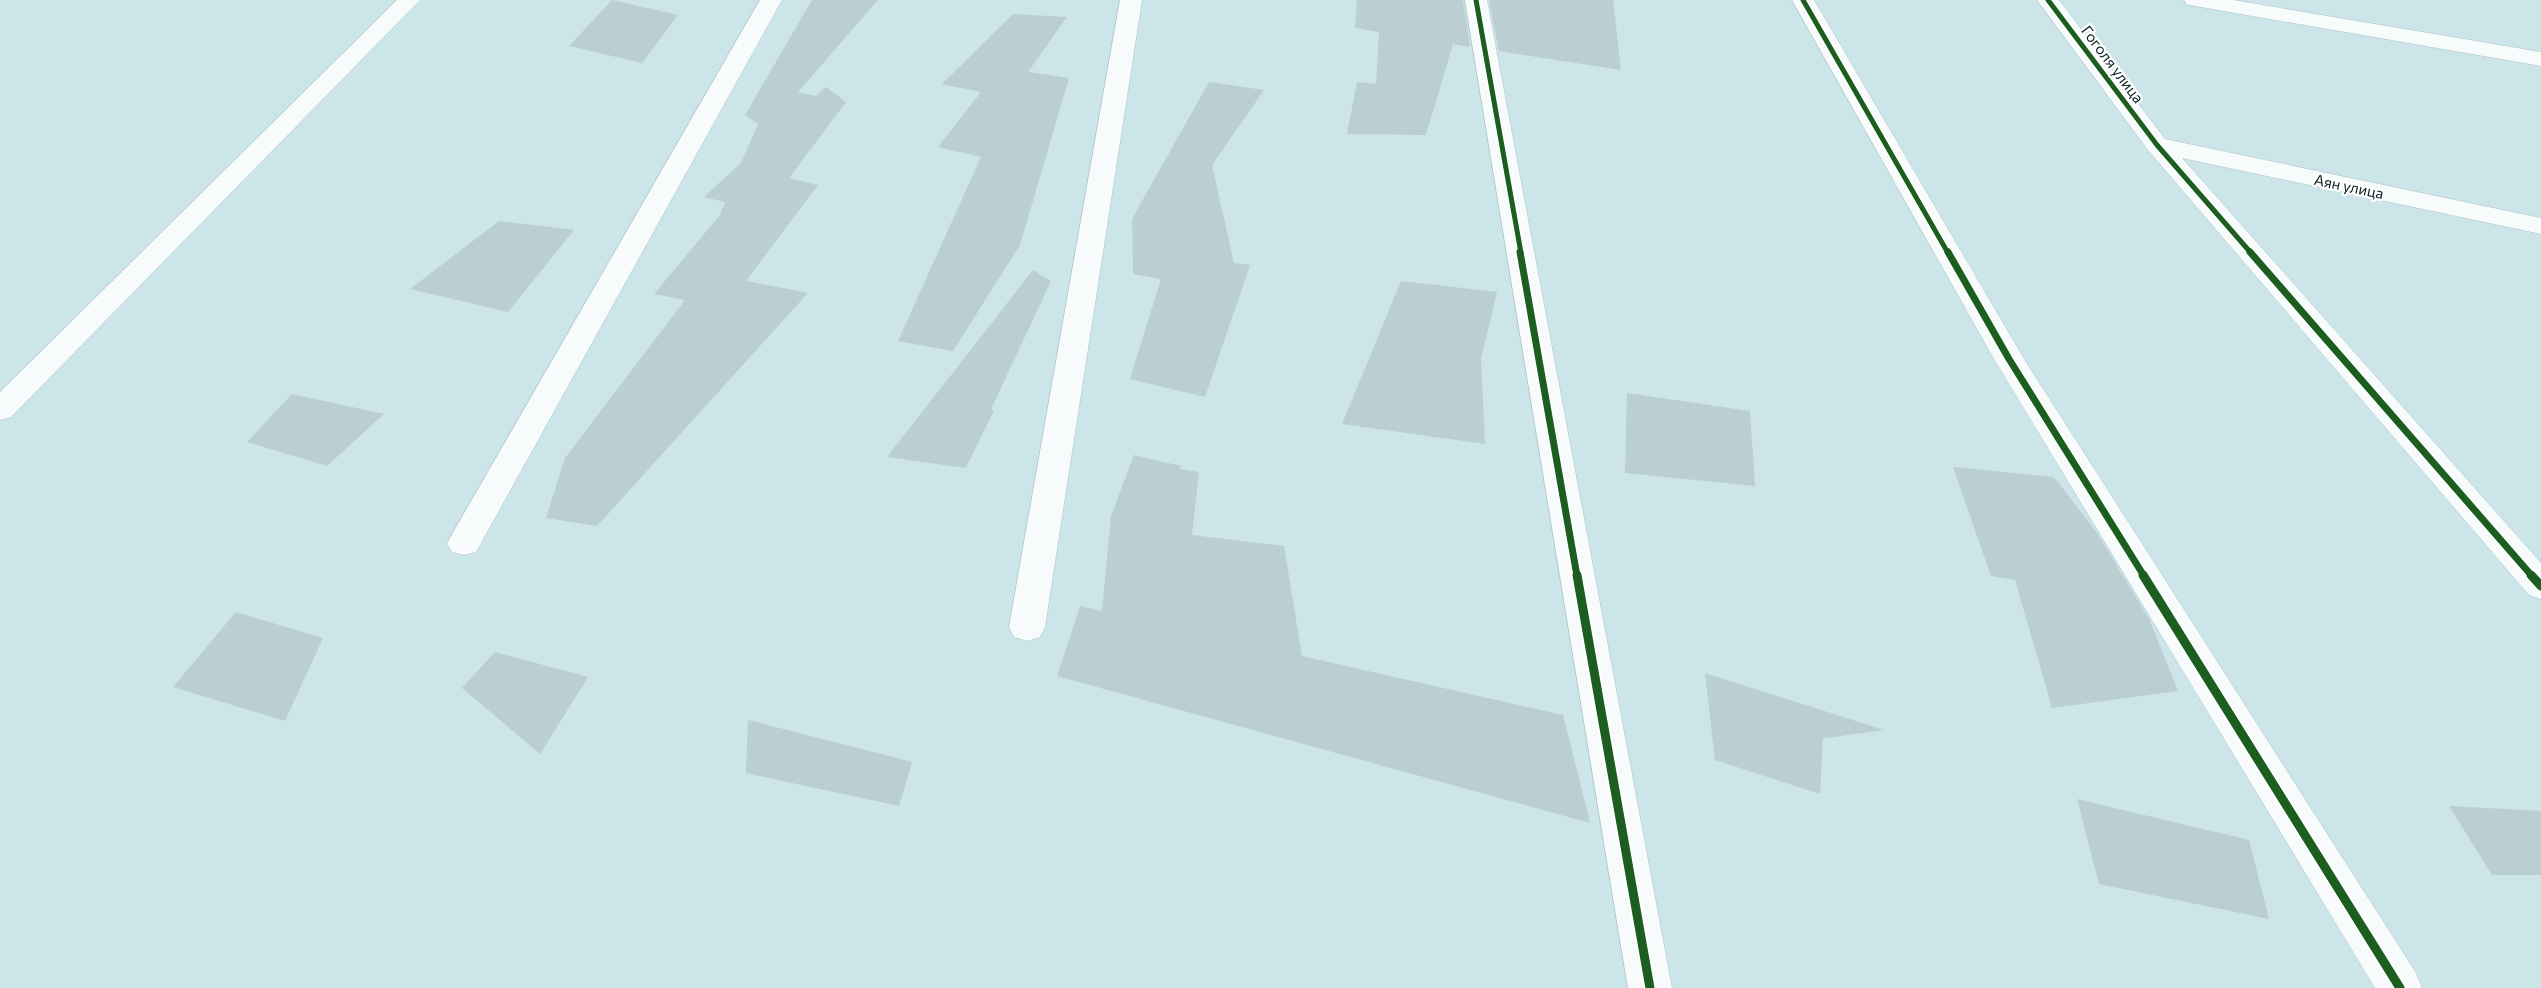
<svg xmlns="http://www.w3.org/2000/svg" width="2541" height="988" font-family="Commissioner,sans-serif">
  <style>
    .building { fill: #bbced1 }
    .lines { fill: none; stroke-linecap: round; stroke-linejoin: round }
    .minor-casing { stroke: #aec2c5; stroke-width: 1 }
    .minor { fill: #f7fbfc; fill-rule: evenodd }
    .cycleway-far2-casing { stroke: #fff; stroke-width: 8 }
    .cycleway-far1-casing { stroke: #fff; stroke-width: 10 }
    .cycleway-casing { stroke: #fff; stroke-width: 13 }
    .cycleway-far2 { stroke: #1b5e20; stroke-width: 5 }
    .cycleway-far1 { stroke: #1b5e20; stroke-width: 7 }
    .cycleway { stroke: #1b5e20; stroke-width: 9 }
    .labels { text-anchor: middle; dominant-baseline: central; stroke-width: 4.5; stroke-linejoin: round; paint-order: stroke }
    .far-street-label { font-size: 15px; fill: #0c1e20; stroke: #fff }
  </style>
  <rect width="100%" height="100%" fill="#cce5e8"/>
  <path class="building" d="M 612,0 L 678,15 L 642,63 L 569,46 Z
    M 812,0 L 878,0 L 798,92 L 816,96 L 826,87 L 846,102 L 789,178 L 818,185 L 746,281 L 808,293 L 597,526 L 546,518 L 565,458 L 685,300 L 654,294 L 720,215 L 725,202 L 704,197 L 741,163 L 758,124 L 745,115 Z
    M 1357,0 L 1463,0 L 1470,47 L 1453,44 L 1426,135 L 1347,134 L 1357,82 L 1376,84 L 1379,32 L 1355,28 Z
    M 1489,0 L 1613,0 L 1621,70 L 1499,51 Z
    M 1013,14 L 1067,17 L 1028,72 L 1069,78 L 1020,245 L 953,351 L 898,341 L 981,157 L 938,147 L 981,92 L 942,84 Z
    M 1209,82 L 1264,90 L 1212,165 L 1234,263 L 1250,265 L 1205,397 L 1130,379 L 1161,279 L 1133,274 L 1132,219 Z
    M 499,221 L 574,230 L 508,312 L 410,289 Z
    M 1033,270 L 1051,281 L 991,409 L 994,410 L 966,468 L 887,457 Z
    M 1401,281 L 1497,292 L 1481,359 L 1485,444 L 1342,424 Z
    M 1627,393 L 1750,411 L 1755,486 L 1625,473 Z
    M 292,394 L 384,414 L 327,466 L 247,442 Z
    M 1134,455 L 1181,466 L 1180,469 L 1199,472 L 1192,535 L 1284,546 L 1302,656 L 1563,715 L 1590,823 L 1057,676 L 1080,606 L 1102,611 L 1111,516 Z
    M 1953,467 L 2054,477 L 2097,533 L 2149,619 L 2178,691 L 2052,708 L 2015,580 L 1991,576 Z
    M 236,612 L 323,638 L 285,721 L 173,687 Z
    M 495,652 L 588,677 L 540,754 L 462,688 Z
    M 1705,673 L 1884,730 L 1820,739 L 1823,739 L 1820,794 L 1715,760 Z
    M 748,720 L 912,762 L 899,806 L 746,773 Z
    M 2077,799 L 2249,840 L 2269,919 L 2099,884 Z
    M 2449,806 L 2541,811 L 2541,875 L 2492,875 Z"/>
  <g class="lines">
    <g class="minor-casing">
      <path id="minor" d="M 397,0 L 420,0 L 11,417 L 0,420 L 0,392 Z
        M 760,0 L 782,0 L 476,552 L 464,555 L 452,552 L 447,543 Z
        M 1120,0 L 1142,0 L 1045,627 L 1040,637 L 1027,641 L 1014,637 L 1009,627 Z
        M 1465,0 L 1487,0 L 1672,988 L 1628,988 Z
        M 1792,0 L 1814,0 L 2024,359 L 2416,973 L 2422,988 L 2375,988 L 1994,359 Z
        M 2037,0 L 2059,0 L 2165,139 L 2541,218 L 2541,234 L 2182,158 L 2541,563 L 2541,599 L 2529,595 L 2148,150 Z
        M 2184,0 L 2233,0 L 2541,52 L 2541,66 L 2195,6 L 2187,5 Z"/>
    </g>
    <use href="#minor" class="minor"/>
    <g class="cycleway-far2-casing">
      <path id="cycleway-far2" d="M 1476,0 L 1521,253
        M 1803,0 L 1948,253
        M 2048,0 L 2157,145 L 2251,253"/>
    </g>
    <g class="cycleway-far1-casing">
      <path id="cycleway-far1" d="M 1520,252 L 1577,576
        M 1948,252 L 2009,359 L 2144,576
        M 2250,252 L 2532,576"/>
    </g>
    <g class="cycleway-casing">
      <path id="cycleway" d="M 1577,575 L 1650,988
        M 2143,575 L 2400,988
        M 2531,575 L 2541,586"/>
    </g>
    <use href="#cycleway-far2" class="cycleway-far2"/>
    <use href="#cycleway-far1" class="cycleway-far1"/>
    <use href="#cycleway" class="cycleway"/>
  </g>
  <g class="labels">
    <g class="far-street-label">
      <text transform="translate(2113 64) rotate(53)">Гоголя улица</text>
      <text transform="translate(2349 186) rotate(12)">Аян улица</text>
    </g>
  </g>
</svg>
